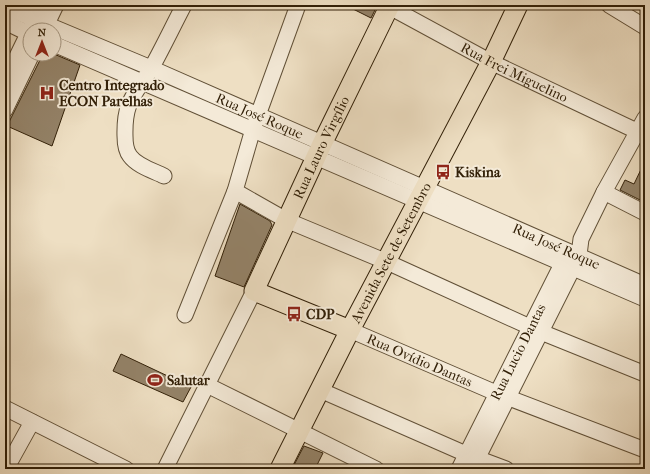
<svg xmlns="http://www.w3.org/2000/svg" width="650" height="474" font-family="'IM FELL French Canon',serif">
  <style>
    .building { fill: #948369; stroke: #322008 }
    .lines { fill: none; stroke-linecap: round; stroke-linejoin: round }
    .minor-casing { stroke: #615037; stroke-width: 17 }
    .major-casing { stroke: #322008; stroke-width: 21 }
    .minor { stroke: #f4ead8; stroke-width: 15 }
    .major { stroke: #eedfc3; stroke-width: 19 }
    .labels { text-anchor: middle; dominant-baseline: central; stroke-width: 4; stroke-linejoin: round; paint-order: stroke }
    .street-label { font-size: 14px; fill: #322008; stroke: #f4ead8 }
    .poi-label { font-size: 14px; font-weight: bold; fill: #322008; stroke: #f4ead8; text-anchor: start }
  </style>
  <rect width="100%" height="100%" fill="#eedfc3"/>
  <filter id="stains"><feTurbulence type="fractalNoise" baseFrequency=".005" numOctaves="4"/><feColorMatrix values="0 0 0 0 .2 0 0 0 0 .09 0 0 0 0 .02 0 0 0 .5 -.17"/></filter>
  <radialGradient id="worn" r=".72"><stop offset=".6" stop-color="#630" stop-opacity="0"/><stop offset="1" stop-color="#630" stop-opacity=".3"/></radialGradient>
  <path class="building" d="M 345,5 L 375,5 L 377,6 L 371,18 Z
    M 43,54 L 54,54 L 80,65 L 52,146 L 7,126 Z
    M 645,161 L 645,194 L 642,201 L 620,190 L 625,180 L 634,184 Z
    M 240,204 L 270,221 L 272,225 L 244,287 L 215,276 Z
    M 121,354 L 191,387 L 183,402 L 113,371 Z
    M 304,446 L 323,453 L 315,469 L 303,469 L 294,465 Z"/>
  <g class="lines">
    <g class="minor-casing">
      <g id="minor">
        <path d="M 298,5 L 253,129 L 235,191 L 286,220 L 387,262 L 541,332 L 645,374"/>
        <path id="s1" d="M 386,5 L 491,62 L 645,135"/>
        <path d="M 609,5 L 645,27"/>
        <path id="s2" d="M 5,7 L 151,68 L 645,285"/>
        <path d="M 5,22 L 30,34"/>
        <path d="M 44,30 L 56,5"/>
        <path d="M 54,44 L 645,299"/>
        <path d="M 5,81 L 42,5"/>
        <path d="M 5,110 L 32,54"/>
        <path d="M 164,176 C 154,171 137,166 130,156 C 126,151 125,143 125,136 C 124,100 135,95 152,67 C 163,47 173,26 184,5"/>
        <path d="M 604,192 L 645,213"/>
        <path d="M 185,315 L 235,191"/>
        <path id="s3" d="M 350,330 L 496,393 L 645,450"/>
        <path d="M 207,385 L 376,469"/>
        <path d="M 320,390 L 466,454 L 506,469"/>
        <path d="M 5,408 L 126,469"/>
        <path d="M 6,469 L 32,422"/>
        <path d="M 165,469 L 254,291"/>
        <path id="s4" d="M 459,469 L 566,256"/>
        <path d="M 472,469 L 573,268 L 579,255 L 581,239 L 604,192 L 645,118"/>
      </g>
    </g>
    <g class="major-casing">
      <g id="major">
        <path id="s5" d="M 350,330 L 254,291 L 322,144 L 390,5"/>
        <path id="s6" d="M 280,469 L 350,330 L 491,62 L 518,5"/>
      </g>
    </g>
    <use href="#minor" class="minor"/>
    <use href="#major" class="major"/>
  </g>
  <defs>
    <g id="hospital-bare" transform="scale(1.2)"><path d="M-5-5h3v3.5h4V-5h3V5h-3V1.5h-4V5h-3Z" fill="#8f2418" stroke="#f4ead8" stroke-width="2.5" paint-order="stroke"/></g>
    <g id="bus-bare" transform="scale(1.2)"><path d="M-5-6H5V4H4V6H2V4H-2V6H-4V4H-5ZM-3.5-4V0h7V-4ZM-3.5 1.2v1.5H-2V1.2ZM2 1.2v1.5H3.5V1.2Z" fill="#8f2418" stroke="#f4ead8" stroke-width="2.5" paint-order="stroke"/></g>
    <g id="stadium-bare" transform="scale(1.2)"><path d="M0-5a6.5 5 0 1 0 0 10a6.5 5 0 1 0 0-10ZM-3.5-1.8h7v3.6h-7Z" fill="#8f2418" stroke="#f4ead8" stroke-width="2.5" paint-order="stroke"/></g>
  </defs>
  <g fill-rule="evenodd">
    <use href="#hospital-bare" x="47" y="93"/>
    <use href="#bus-bare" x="443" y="172"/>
    <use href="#bus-bare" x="294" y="314"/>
    <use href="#stadium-bare" x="155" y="380"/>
  </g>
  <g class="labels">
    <g class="street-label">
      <text stroke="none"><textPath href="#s1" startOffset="145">Rua Frei Miguelino</textPath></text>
      <text stroke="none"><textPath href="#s2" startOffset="277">Rua José Roque</textPath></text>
      <text stroke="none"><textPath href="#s5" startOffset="262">Rua Lauro Virgílio</textPath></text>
      <text stroke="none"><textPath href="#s2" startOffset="601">Rua José Roque</textPath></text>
      <text stroke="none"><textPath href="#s6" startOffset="243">Avenida Sete de Setembro</textPath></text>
      <text stroke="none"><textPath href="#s4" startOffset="131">Rua Lucio Dantas</textPath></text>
      <text stroke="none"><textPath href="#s3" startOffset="76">Rua Ovídio Dantas</textPath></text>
    </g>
    <g class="poi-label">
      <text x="59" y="85">Centro Integrado<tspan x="59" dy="16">ECON Parelhas</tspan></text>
      <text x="455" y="172">Kiskina</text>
      <text x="306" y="314">CDP</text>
      <text x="167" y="380">Salutar</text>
    </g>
  </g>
  <rect width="650" height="474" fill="none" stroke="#eedfc3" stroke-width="20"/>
  <rect x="6" y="6" width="638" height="462" fill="none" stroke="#322008" stroke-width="2"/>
  <rect x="10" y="10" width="630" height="454" fill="none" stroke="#322008"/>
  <g transform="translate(42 42)"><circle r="19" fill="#f4ead8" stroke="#a69985"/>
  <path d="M0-3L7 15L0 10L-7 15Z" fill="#8f2418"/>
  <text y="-6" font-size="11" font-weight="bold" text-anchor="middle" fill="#322008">N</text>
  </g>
  <rect width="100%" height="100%" filter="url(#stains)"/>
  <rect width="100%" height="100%" fill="url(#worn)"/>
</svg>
